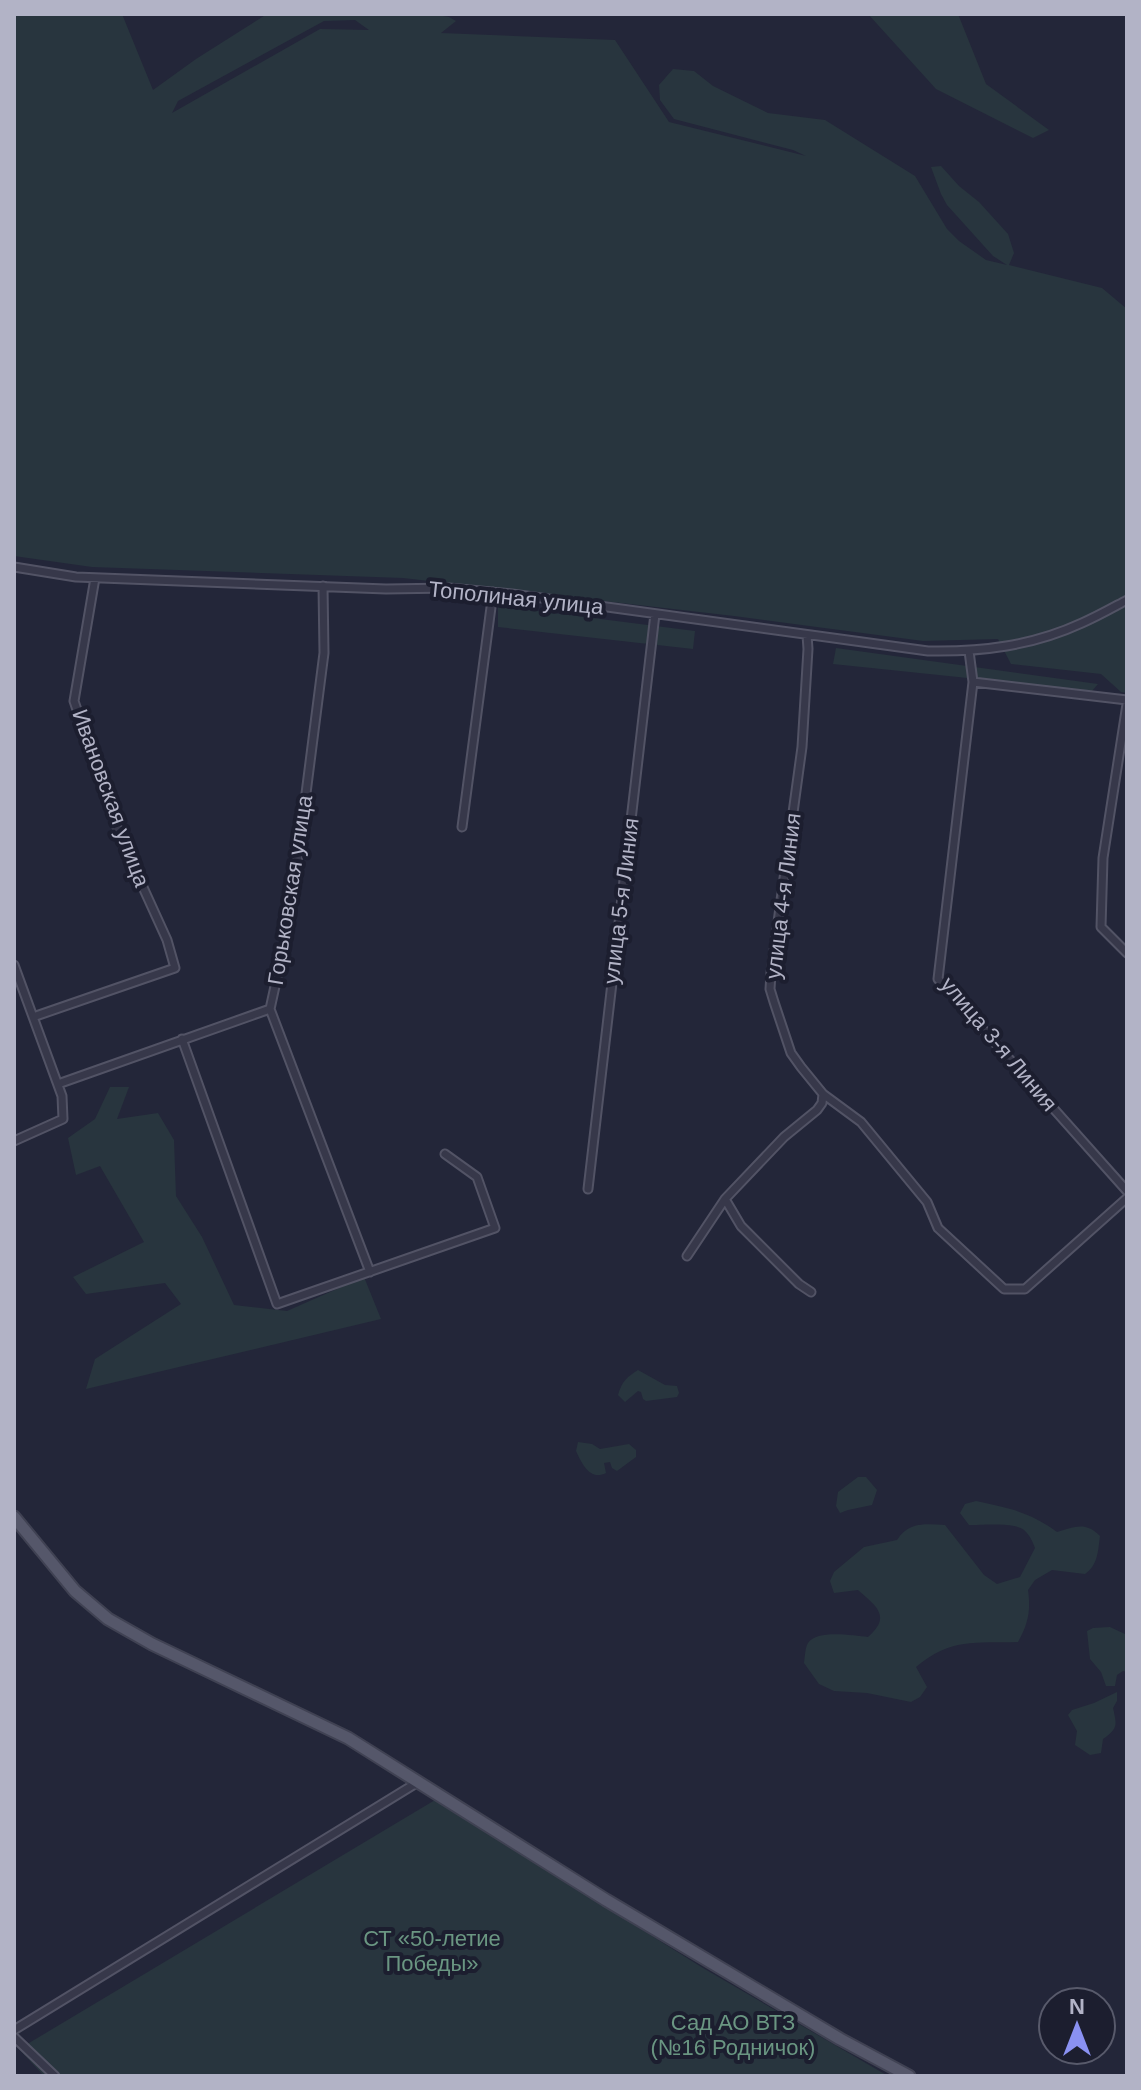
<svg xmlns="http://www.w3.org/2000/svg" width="1141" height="2090" font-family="Arial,sans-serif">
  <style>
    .green { fill: #28353e; fill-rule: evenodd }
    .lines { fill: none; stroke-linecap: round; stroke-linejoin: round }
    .minor-casing { stroke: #525365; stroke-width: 11 }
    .primary-casing { stroke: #404253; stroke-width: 15 }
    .minor { stroke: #37384a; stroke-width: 7 }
    .primary { stroke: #55576a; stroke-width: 11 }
    .labels { text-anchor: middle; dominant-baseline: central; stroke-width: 8; stroke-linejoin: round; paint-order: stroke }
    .street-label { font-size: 22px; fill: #b2b3c6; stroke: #1c1e2f }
    .park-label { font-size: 22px; fill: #6a9682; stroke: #1c1e2f }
  </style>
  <rect width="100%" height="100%" fill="#232639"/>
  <path class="green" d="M 14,14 L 122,14 L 153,90 L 196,59 L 267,14 L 431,14 L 449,17 L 456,21 L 441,33 L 615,40 L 669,122 L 806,156 L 793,150 L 674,119 L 660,100 L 659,85 L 673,69 L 694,71 L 713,86 L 768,113 L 825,120 L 915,176 L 947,229 L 959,241 L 986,260 L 1007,265 L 993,256 L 947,205 L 941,194 L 931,167 L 941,166 L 959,186 L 979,202 L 1008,234 L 1014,253 L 1009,265 L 1102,288 L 1127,309 L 1127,693 L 1121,692 L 1101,674 L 1011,664 L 998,639 L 923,641 L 734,616 L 403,578 L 92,567 L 14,556 ZM 355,20 L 369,30 L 320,29 L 172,113 L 178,101 L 324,21 Z
    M 868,14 L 958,14 L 986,84 L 1049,130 L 1033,138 L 936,89 Z
    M 498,606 L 695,631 L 693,649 L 498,627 Z
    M 836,648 L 1098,684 L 1092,691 L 833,664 Z
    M 110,1087 L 129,1087 L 117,1119 L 158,1113 L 174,1140 L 176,1196 L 202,1237 L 234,1305 L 287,1311 L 364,1277 L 381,1319 L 86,1389 L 95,1359 L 181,1304 L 165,1283 L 86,1294 L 73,1277 L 144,1242 L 100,1166 L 76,1175 L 68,1138 L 95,1119 Z
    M 638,1370 L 665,1385 L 677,1386 L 679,1393 L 677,1397 L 646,1401 L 643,1399 L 641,1392 L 638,1391 L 625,1402 L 618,1395 C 622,1381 627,1377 638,1370 Z
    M 578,1442 L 592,1444 L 600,1449 L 629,1444 L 636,1450 L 636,1457 L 617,1471 L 612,1468 L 610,1462 L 604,1463 L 606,1473 C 590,1481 582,1464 576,1451 Z
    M 858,1477 L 866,1477 L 877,1490 L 872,1505 L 848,1510 L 840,1513 L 836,1506 L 838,1492 Z
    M 976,1501 C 1009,1508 1030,1512 1057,1532 C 1075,1527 1085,1521 1100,1536 C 1098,1551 1098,1565 1085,1574 L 1052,1570 L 1035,1580 L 1028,1590 C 1031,1611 1028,1624 1018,1642 C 976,1643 950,1638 916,1667 L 927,1687 L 920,1697 L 911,1702 L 867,1693 L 834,1691 L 819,1684 L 804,1663 C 805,1657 805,1648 808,1643 C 818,1629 853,1636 868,1637 C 892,1616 876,1606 858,1590 L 834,1593 L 830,1581 L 834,1572 L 864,1547 L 897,1540 C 909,1521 926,1524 945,1525 L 984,1575 L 997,1584 L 1020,1577 L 1035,1548 C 1033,1542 1029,1534 1024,1530 C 1015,1522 982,1525 969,1525 L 960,1513 L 965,1504 Z
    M 1110,1627 L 1127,1635 L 1127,1672 L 1123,1671 L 1117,1675 L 1115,1686 L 1106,1686 L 1101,1672 L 1090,1659 L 1087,1631 L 1093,1628 Z
    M 1117,1692 L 1117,1701 L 1113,1708 C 1117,1726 1118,1728 1103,1739 L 1101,1753 L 1090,1755 L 1075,1745 L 1077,1731 L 1068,1715 L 1072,1710 L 1094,1703 Z
    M 435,1800 L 703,1968 L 888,2076 L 44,2076 L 19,2049 Z"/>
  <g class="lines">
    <g class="minor-casing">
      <path id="minor" d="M 14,567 L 76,577 L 386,589 L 449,588 L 512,594 L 928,651 C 982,652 1032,646 1082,623 C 1098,616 1112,608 1127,600
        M 323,586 L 324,653 L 290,918 L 270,1009 L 370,1272
        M 807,635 L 808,649 L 802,747 L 771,973 L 770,989 L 774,1002 L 791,1053 L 801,1067 L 823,1094 L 861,1122 L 927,1202 L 938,1228 L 1004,1289 L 1025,1289 L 1127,1198
        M 969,651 L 973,682 L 938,979 L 1127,1191
        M 973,682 L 1127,700
        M 1127,704 L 1103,858 L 1101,927 L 1127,953
        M 462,827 L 493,592
        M 14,965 L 62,1096 L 63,1119 L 14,1141
        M 33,1017 L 175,968 L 167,940 L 121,839 L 74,701 L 95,578
        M 182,1039 L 277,1304 L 495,1228 L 477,1177 L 445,1154
        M 58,1084 L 270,1009
        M 588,1189 L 655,614
        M 725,1199 L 741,1226 L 799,1284 L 811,1292
        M 687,1256 L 725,1199 L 784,1137 L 817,1110 L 822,1103 L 823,1094
        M 14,2030 L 418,1782
        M 14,2037 L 55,2076"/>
    </g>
    <g class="primary-casing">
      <path id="primary" d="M 14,1517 L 75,1591 L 108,1619 L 152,1644 L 348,1738 L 606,1900 L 840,2039 L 909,2076"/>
    </g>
    <use href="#minor" class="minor"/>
    <use href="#primary" class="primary"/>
  </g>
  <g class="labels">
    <g class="street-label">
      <text transform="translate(516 598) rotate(6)">Тополиная улица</text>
      <text transform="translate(111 798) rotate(70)">Ивановская улица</text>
      <text transform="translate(290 890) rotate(-81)">Горьковская улица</text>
      <text transform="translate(783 896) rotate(-83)">улица 4-я Линия</text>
      <text transform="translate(621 901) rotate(-83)">улица 5-я Линия</text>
      <text transform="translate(999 1044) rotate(50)">улица 3-я Линия</text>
    </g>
    <g class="park-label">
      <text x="432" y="1938">СТ «50-летие<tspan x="432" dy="25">Победы»</tspan></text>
      <text x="733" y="2022">Сад АО ВТЗ<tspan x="733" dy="25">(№16 Родничок)</tspan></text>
    </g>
  </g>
  <rect width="1141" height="2090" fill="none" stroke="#b2b3c6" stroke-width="32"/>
  <g transform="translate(1077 2026)"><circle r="38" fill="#1c1e2f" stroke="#585a6b" stroke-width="2"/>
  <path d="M0-6L14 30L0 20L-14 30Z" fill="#8a91f2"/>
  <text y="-12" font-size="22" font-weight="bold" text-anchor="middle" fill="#b2b3c6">N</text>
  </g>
</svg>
